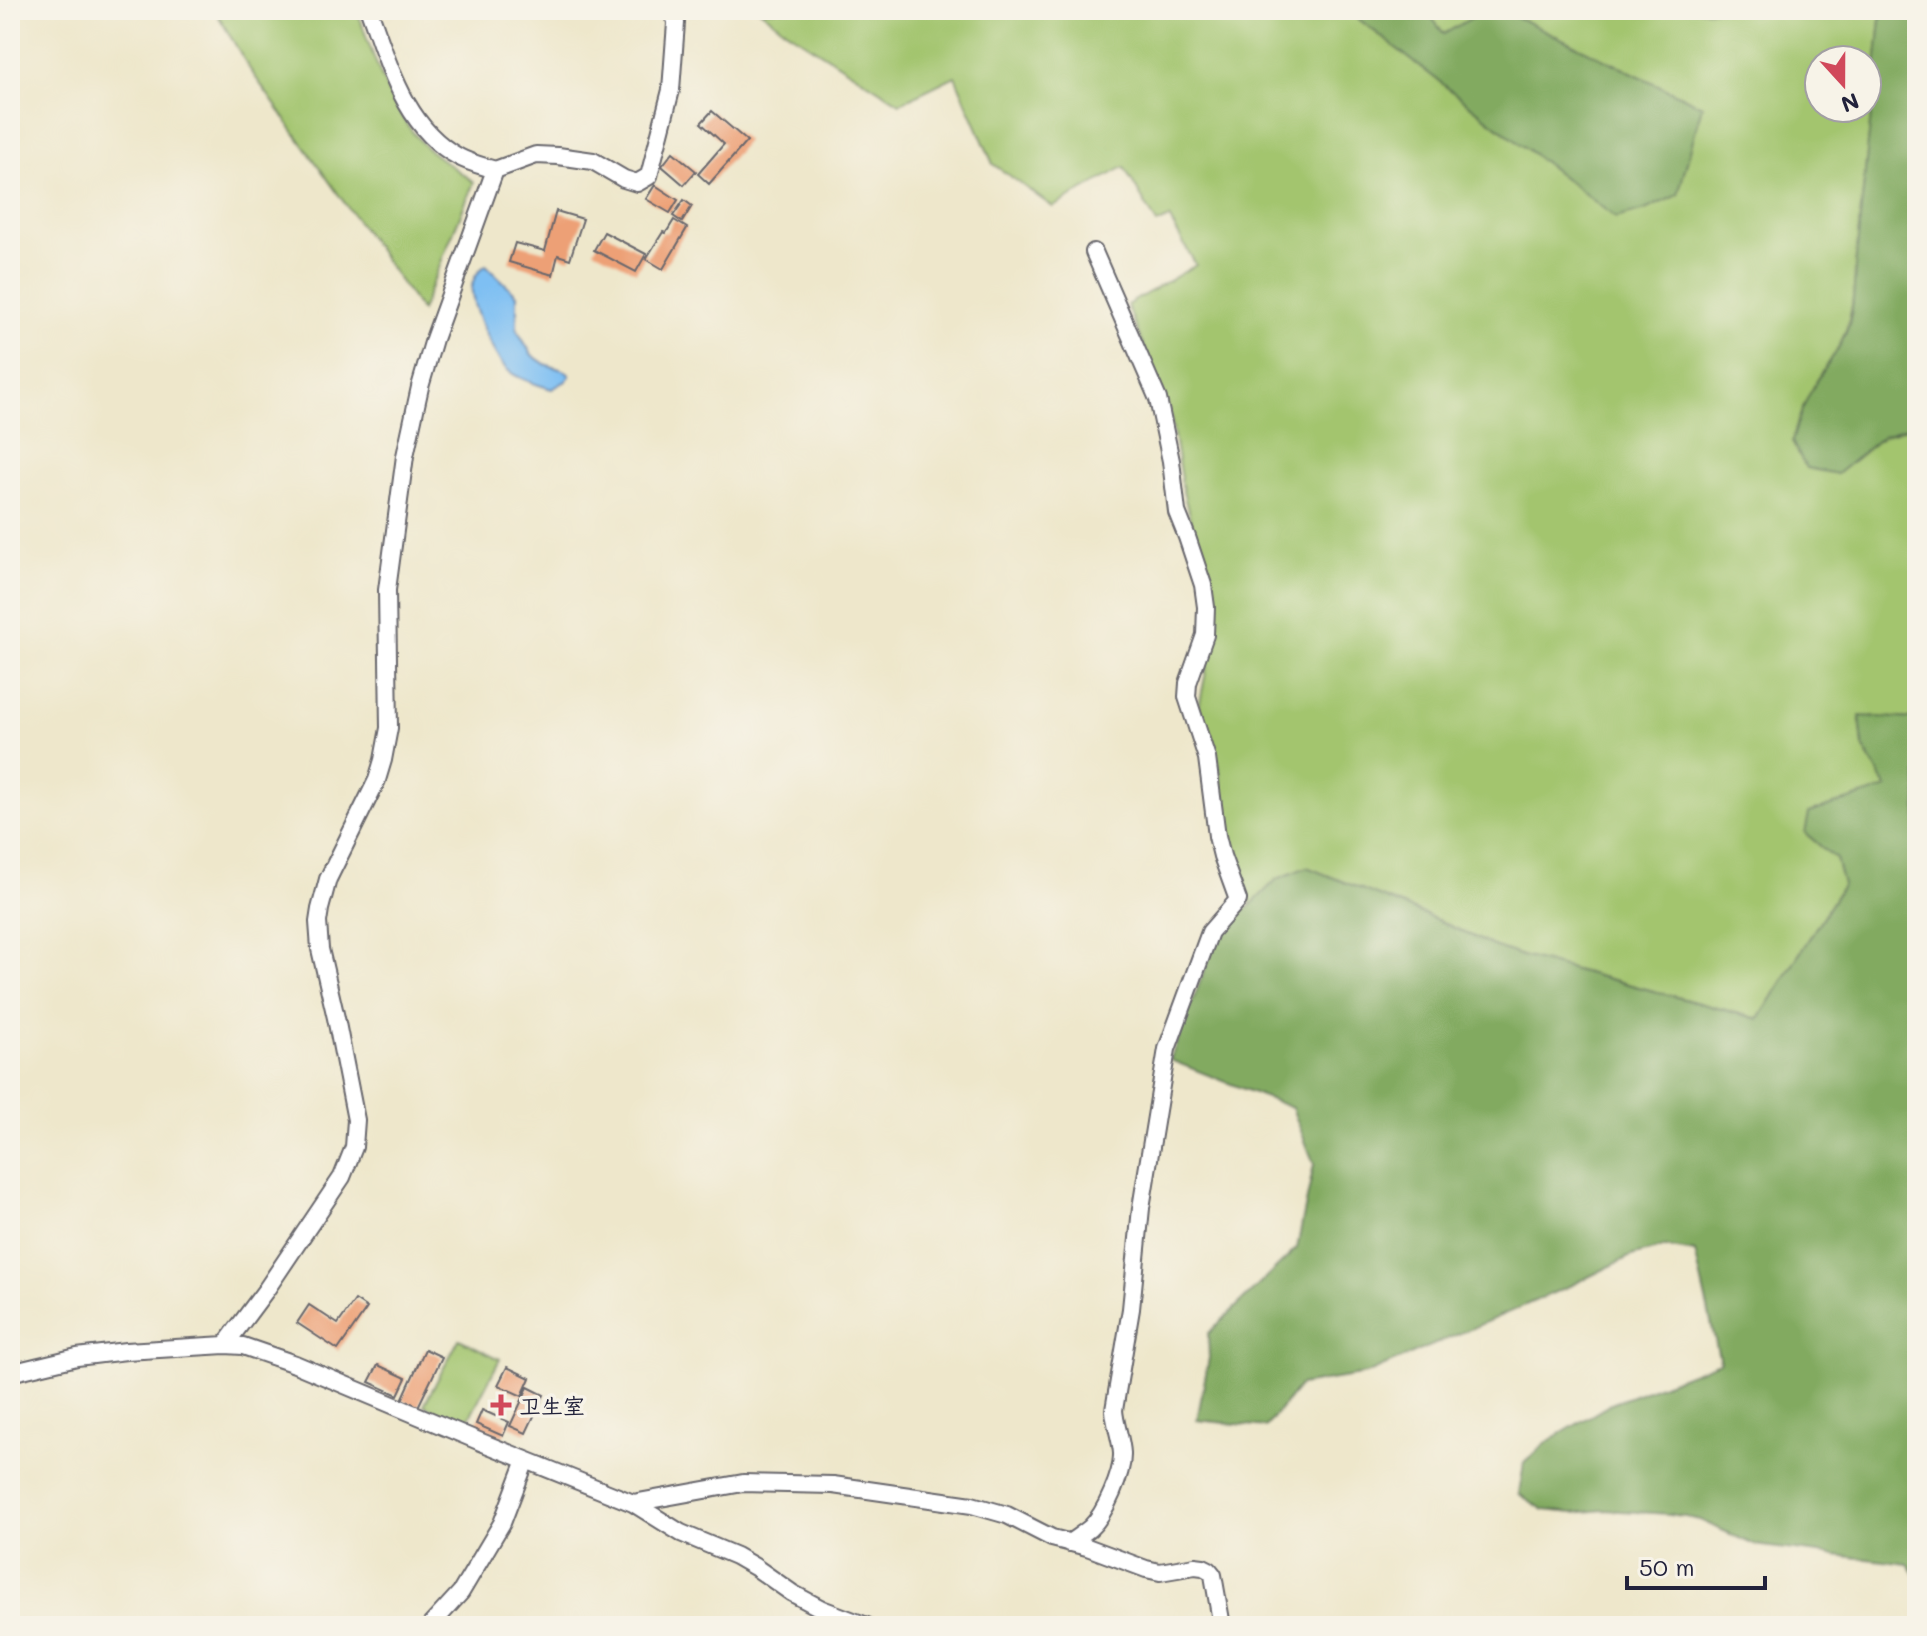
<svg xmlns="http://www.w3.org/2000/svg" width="1927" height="1636" font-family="Mali,'LXGW WenKai TC',sans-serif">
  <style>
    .green { fill: #a3c56e; stroke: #627454; stroke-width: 2; fill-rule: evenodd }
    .forest { fill: #82aa61; stroke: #52664e; stroke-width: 2 }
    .water { fill: #7ebff3; stroke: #507097; stroke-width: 2 }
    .building { fill: #eda076 }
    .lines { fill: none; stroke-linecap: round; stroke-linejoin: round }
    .street-casing { stroke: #69676d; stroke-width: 20 }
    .street { stroke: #fff; stroke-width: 16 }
    .poi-dot { fill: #d1495b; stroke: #f7f3e8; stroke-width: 3 }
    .labels { text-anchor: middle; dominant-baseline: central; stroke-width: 7; stroke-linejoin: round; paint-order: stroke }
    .poi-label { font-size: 22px; fill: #22223b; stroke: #f7f3e8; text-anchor: start }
  </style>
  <rect width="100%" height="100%" fill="#f7f3e8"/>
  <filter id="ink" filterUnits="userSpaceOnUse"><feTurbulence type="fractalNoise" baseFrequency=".0125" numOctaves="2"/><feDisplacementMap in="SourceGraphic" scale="16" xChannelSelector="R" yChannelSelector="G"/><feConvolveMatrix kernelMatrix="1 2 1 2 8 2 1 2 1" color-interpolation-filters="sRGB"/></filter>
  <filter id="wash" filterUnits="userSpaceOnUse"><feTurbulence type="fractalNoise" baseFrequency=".006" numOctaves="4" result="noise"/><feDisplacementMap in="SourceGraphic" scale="32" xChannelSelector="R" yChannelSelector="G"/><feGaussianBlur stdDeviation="1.8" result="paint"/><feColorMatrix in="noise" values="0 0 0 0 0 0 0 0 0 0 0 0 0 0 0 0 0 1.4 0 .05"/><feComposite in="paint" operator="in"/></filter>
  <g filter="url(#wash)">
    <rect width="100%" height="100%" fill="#eee7cb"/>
    <path class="green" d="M 215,10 L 357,10 C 374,58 390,113 428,149 C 442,161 459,171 474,182 L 421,311 L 249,68 Z
      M 760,10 L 1347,10 L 1616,218 L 1702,106 L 1502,10 L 1882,10 L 1855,267 C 1854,319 1846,341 1816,382 L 1837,474 L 1883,436 L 1917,424 L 1917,719 L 1860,717 L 1863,746 L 1887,788 L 1805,833 L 1836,859 L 1843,884 L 1759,1019 L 1522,956 L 1493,946 L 1433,918 L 1307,867 L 1277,879 L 1251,905 L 1231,862 L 1219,764 L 1199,707 L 1216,621 L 1183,491 L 1170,412 L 1127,305 L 1196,265 L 1169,218 L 1157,224 L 1124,167 L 1053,207 L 993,164 L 955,76 L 900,103 L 784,29 ZM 1819,60 L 1867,60 L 1867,108 L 1819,108 Z
      M 1426,10 L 1485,10 L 1444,34 Z
      M 459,1339 L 500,1359 L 465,1426 L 424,1405 Z"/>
    <path class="forest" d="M 1347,10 L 1426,10 L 1444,34 L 1485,10 L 1502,10 L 1702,106 L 1678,195 L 1645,210 L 1616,218 Z
      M 1882,10 L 1917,10 L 1917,424 L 1883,436 L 1837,474 L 1806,468 L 1792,442 C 1797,421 1804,402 1815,384 C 1827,364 1842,347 1849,324 C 1854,305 1854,287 1855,267 Z
      M 1860,716 L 1917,719 L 1917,1577 L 1908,1564 L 1754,1545 L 1700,1520 L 1670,1514 L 1604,1510 L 1573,1513 L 1544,1510 L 1519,1494 L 1524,1463 L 1550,1440 L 1611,1404 L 1720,1362 L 1695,1252 L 1665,1247 L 1631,1256 L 1574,1284 L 1366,1374 L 1300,1385 L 1266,1427 L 1197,1420 L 1209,1358 L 1208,1334 L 1297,1248 L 1314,1164 L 1292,1108 L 1170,1060 L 1215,943 L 1239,914 L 1251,905 L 1277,879 L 1307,867 L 1433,918 L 1493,946 L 1522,956 L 1759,1019 L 1843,884 L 1836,859 L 1805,833 L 1809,813 L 1887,788 L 1863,746 Z"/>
    <path class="water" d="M 486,265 L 517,295 L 517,330 L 532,355 L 545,364 L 566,371 L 570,376 L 566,381 L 552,389 C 538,385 521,380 510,372 C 495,361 473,310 472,292 C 471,280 478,271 486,265 Z"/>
    <g id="blocks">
      <path class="building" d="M 712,111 L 747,141 L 709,184 L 698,174 L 724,144 L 701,123 Z
        M 673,152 L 696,171 L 684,185 L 662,166 Z
        M 655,185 L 678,200 L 670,213 L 646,199 Z
        M 684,200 L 692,206 L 682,222 L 673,216 Z
        M 556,211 L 583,219 L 570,259 L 558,255 L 553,275 L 509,262 L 515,243 L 545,251 Z
        M 674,220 L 687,228 L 663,269 L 646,259 L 663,232 L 666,233 Z
        M 604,232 L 646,254 L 636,272 L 594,250 Z
        M 355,1300 L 367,1308 L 338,1350 L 297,1323 L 309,1305 L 338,1324 Z
        M 425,1349 L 442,1357 L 418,1407 L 402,1400 Z
        M 378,1365 L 406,1378 L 398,1395 L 369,1382 Z
        M 507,1367 L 530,1378 L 522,1396 L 498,1385 Z
        M 528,1387 L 544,1395 L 526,1433 L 510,1426 Z
        M 482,1410 L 509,1422 L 503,1436 L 476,1424 Z"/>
    </g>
  </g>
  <g filter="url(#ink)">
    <use href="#blocks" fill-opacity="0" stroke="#69676d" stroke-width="2"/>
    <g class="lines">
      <g class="street-casing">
        <path id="street" d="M 369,10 C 389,64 405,128 459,157 C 470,163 483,166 495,170 L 536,155 L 558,156 L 593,161 L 624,179 L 637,183 L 649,176 L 671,90 L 676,23 L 673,10
          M 225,1345 L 266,1290 L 342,1177 L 354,1147 L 356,1120 L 336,1018 L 320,949 L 318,922 L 320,909 L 328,879 L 377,780 L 383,760 L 389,728 L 387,590 L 405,456 L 420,387 L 434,339 L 495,170
          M 10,1373 L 77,1357 L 126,1351 L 225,1345 L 243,1346 L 295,1364 L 481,1442 L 633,1503 L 681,1533 L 736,1556 L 755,1567 L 792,1593 L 822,1609 L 867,1626
          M 633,1503 L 743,1483 L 833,1485 L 972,1505 L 1007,1515 L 1052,1538 L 1087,1547 L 1146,1569 L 1160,1572 L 1195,1566 L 1203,1567 L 1209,1570 L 1213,1575 L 1222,1626
          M 1069,1543 C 1076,1538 1084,1533 1090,1528 C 1105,1514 1123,1473 1122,1453 C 1121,1438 1115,1425 1114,1410 L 1131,1309 L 1141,1208 L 1167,1049 L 1210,932 L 1238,900 L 1222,856 L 1217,836 L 1207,758 L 1187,697 L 1188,683 L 1205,635 L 1206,607 L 1203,585 L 1187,537 L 1177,512 L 1171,461 L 1158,399 L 1094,252
          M 430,1626 L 461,1592 L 502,1523 L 526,1460"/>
      </g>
      <use href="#street" class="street"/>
    </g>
  </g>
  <path class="poi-dot" d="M497 1393h8v8h8v8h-8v8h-8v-8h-8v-8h8z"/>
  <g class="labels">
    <g class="poi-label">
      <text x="519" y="1405">卫生室</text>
    </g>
  </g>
  <rect width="1927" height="1636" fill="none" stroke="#f7f3e8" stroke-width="40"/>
  <g transform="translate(1843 84) rotate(159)"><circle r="38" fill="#f7f3e8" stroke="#a29fa3" stroke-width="2"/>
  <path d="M0-6L14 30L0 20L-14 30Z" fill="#d1495b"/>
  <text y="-12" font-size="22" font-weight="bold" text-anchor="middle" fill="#22223b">N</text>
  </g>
  <path d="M1627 1576v12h138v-12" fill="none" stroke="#22223b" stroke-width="4"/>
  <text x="1639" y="1576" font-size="24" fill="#22223b" stroke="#f7f3e8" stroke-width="6" paint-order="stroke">50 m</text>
</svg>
